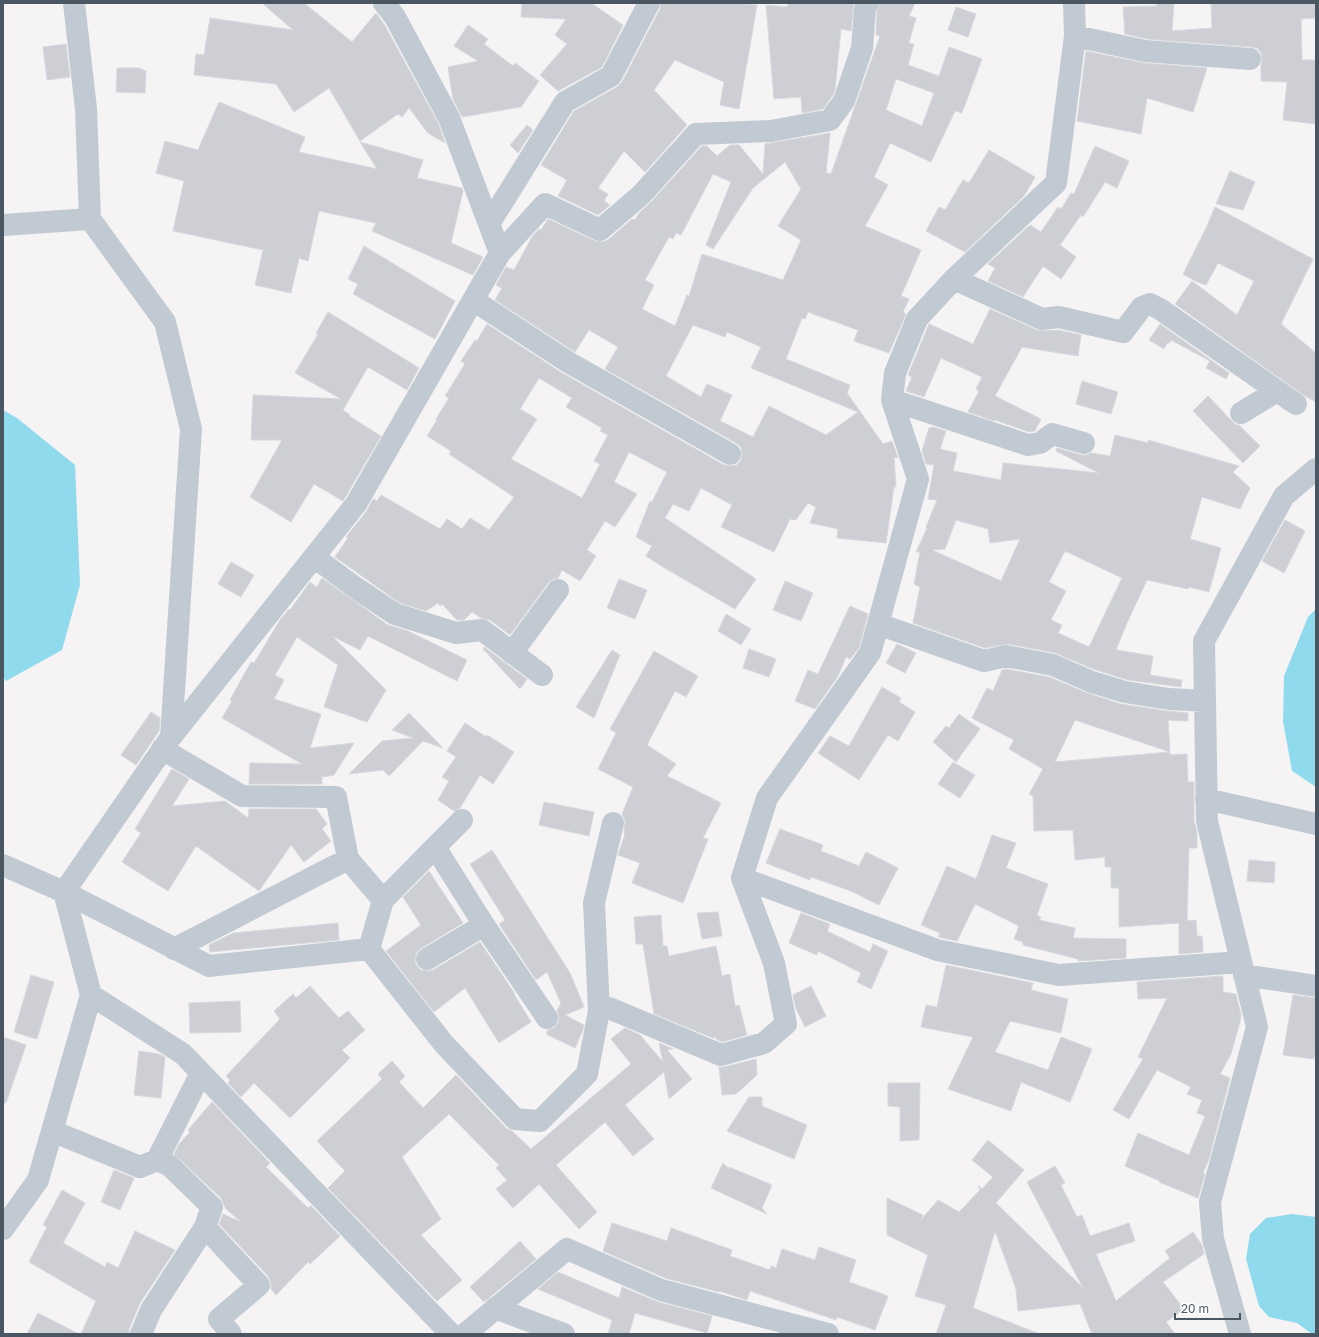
<svg xmlns="http://www.w3.org/2000/svg" width="1319" height="1337" font-family="'Golos Text',sans-serif">
  <style>
    .water { fill: #90daee }
    .building { fill: #cdcfd5; stroke: #d7d9de; fill-rule: evenodd }
    .lines { fill: none; stroke-linecap: round; stroke-linejoin: round }
    .minor { stroke: #c1cad2; stroke-width: 22 }
  </style>
  <rect width="100%" height="100%" fill="#f5f3f3"/>
  <path class="water" d="M 3,410 L 17,418 L 75,465 L 80,585 L 62,650 L 6,681 L 3,677 Z
    M 1316,609 L 1316,787 L 1292,771 L 1283,721 L 1284,676 L 1308,617 Z
    M 1292,1214 L 1316,1217 L 1316,1334 L 1312,1334 L 1297,1323 L 1269,1317 L 1259,1306 L 1246,1259 L 1250,1234 L 1266,1218 Z"/>
  <path class="building" d="M 262,3 L 304,3 L 352,42 L 376,13 L 384,24 L 438,123 L 445,143 L 428,133 L 409,108 L 402,117 L 398,114 L 360,141 L 329,88 L 294,112 L 276,84 L 194,75 L 196,54 L 204,55 L 210,18 L 293,30 Z
    M 522,3 L 591,3 L 623,25 L 602,67 L 558,91 L 540,75 L 567,44 L 555,35 L 566,19 L 521,17 Z
    M 661,3 L 733,3 L 757,5 L 739,109 L 720,105 L 724,82 L 675,60 L 654,90 L 687,125 L 645,172 L 624,151 L 598,188 L 608,194 L 604,201 L 610,205 L 598,215 L 558,196 L 567,180 L 541,165 L 574,111 L 617,87 L 622,82 L 660,9 Z
    M 788,3 L 854,3 L 851,31 L 841,29 L 835,90 L 833,95 L 823,109 L 802,113 L 801,97 L 774,99 L 766,5 L 787,7 Z
    M 880,3 L 915,3 L 909,16 L 916,18 L 909,43 L 914,44 L 908,65 L 939,76 L 949,47 L 982,59 L 962,113 L 955,111 L 931,162 L 890,143 L 874,177 L 888,185 L 865,226 L 921,250 L 901,296 L 909,299 L 903,312 L 906,314 L 889,353 L 854,341 L 858,330 L 808,312 L 805,319 L 802,318 L 786,359 L 850,385 L 847,393 L 883,444 L 892,441 L 898,458 L 894,457 L 896,487 L 894,487 L 886,543 L 837,538 L 838,529 L 810,523 L 816,507 L 808,503 L 796,520 L 790,519 L 774,552 L 721,527 L 732,505 L 701,488 L 689,511 L 673,504 L 665,518 L 756,579 L 735,609 L 663,567 L 646,556 L 652,546 L 636,537 L 650,501 L 652,502 L 667,472 L 629,452 L 614,482 L 637,494 L 615,527 L 605,521 L 587,550 L 596,556 L 580,581 L 562,570 L 558,578 L 553,579 L 548,583 L 510,635 L 490,620 L 481,618 L 472,612 L 464,620 L 457,620 L 442,604 L 440,606 L 438,603 L 426,611 L 400,603 L 335,557 L 348,538 L 346,537 L 366,512 L 373,499 L 377,501 L 381,495 L 440,529 L 447,519 L 462,529 L 470,518 L 489,530 L 514,497 L 449,454 L 451,451 L 427,436 L 437,420 L 436,419 L 449,398 L 445,396 L 465,364 L 461,361 L 475,340 L 477,341 L 487,324 L 562,373 L 724,465 L 730,466 L 737,465 L 741,460 L 742,454 L 741,447 L 736,443 L 605,369 L 618,347 L 589,330 L 575,352 L 495,300 L 502,288 L 496,285 L 506,267 L 514,270 L 532,237 L 539,229 L 541,230 L 548,219 L 595,241 L 601,242 L 608,240 L 632,219 L 635,220 L 639,213 L 650,203 L 702,146 L 707,146 L 717,156 L 730,145 L 739,145 L 763,174 L 765,144 L 830,133 L 826,173 L 831,174 L 880,36 L 876,35 L 877,12 ZM 896,79 L 934,93 L 922,126 L 886,110 ZM 785,162 L 801,189 L 778,226 L 801,240 L 783,280 L 702,254 L 689,296 L 687,295 L 675,326 L 642,309 L 654,285 L 645,280 L 669,237 L 673,239 L 676,233 L 681,235 L 713,174 L 731,182 L 706,245 L 713,249 L 753,188 ZM 693,325 L 725,337 L 727,332 L 761,347 L 751,368 L 858,412 L 826,435 L 769,406 L 753,437 L 720,421 L 732,395 L 707,384 L 701,397 L 666,376 ZM 539,378 L 572,398 L 566,407 L 602,428 L 600,431 L 608,435 L 594,461 L 600,464 L 582,498 L 511,459 L 537,419 L 520,409 Z
    M 1157,3 L 1174,3 L 1172,31 L 1212,28 L 1211,3 L 1316,3 L 1316,18 L 1301,19 L 1302,60 L 1316,60 L 1316,124 L 1283,120 L 1287,82 L 1261,81 L 1261,65 L 1262,60 L 1261,53 L 1257,48 L 1251,47 L 1147,39 L 1125,34 L 1123,7 L 1157,6 Z
    M 956,7 L 976,14 L 968,37 L 948,30 Z
    M 468,25 L 488,39 L 484,44 L 513,66 L 515,63 L 539,81 L 521,107 L 462,117 L 453,99 L 448,67 L 478,61 L 454,46 Z
    M 66,44 L 70,77 L 47,80 L 43,47 Z
    M 1086,51 L 1144,63 L 1207,68 L 1193,112 L 1147,98 L 1141,134 L 1077,121 Z
    M 117,68 L 139,68 L 146,71 L 145,93 L 116,92 Z
    M 219,102 L 305,137 L 299,152 L 377,169 L 360,142 L 423,160 L 417,178 L 462,188 L 463,191 L 451,243 L 483,257 L 473,275 L 372,231 L 376,223 L 319,211 L 308,261 L 299,258 L 291,293 L 255,285 L 263,250 L 173,231 L 184,181 L 156,173 L 165,141 L 198,150 Z
    M 527,125 L 533,130 L 518,153 L 510,145 Z
    M 1095,146 L 1129,161 L 1117,188 L 1105,182 L 1083,217 L 1081,215 L 1060,245 L 1076,257 L 1061,279 L 1043,266 L 1023,297 L 988,281 L 995,268 L 988,264 L 1030,225 L 1041,232 L 1058,207 L 1061,209 L 1071,193 L 1074,194 Z
    M 989,150 L 1035,177 L 1024,196 L 965,252 L 926,231 L 939,207 L 945,210 L 963,180 L 969,183 Z
    M 1230,171 L 1255,182 L 1243,210 L 1216,204 Z
    M 1215,207 L 1313,259 L 1281,324 L 1316,353 L 1316,402 L 1305,396 L 1175,304 L 1192,281 L 1237,315 L 1254,281 L 1218,263 L 1206,285 L 1197,282 L 1183,274 L 1207,226 Z
    M 364,246 L 455,301 L 435,339 L 353,294 L 358,284 L 348,279 Z
    M 990,309 L 1037,330 L 1043,331 L 1058,330 L 1081,335 L 1078,356 L 1022,347 L 995,396 L 1041,419 L 1035,431 L 1029,432 L 995,420 L 994,421 L 968,412 L 979,391 L 976,389 L 982,377 L 941,358 L 924,397 L 906,391 L 912,377 L 908,375 L 929,324 L 973,344 Z
    M 328,312 L 419,368 L 407,390 L 368,367 L 343,410 L 350,415 L 349,416 L 381,436 L 343,501 L 314,484 L 291,522 L 250,497 L 282,440 L 251,440 L 253,395 L 341,399 L 295,373 L 318,334 L 316,333 Z
    M 1160,324 L 1229,373 L 1226,379 L 1206,368 L 1210,361 L 1171,340 L 1170,343 L 1168,342 L 1164,349 L 1149,340 Z
    M 1082,381 L 1118,392 L 1111,414 L 1076,404 Z
    M 1208,396 L 1231,420 L 1236,425 L 1239,425 L 1260,446 L 1243,463 L 1193,411 Z
    M 933,427 L 946,431 L 940,449 L 957,453 L 953,471 L 1001,480 L 1003,463 L 1099,473 L 1056,451 L 1057,448 L 1081,455 L 1087,455 L 1091,453 L 1110,456 L 1115,435 L 1148,443 L 1148,440 L 1239,466 L 1233,472 L 1250,488 L 1240,509 L 1202,497 L 1190,539 L 1221,548 L 1209,592 L 1189,587 L 1188,589 L 1147,580 L 1126,625 L 1116,650 L 1153,656 L 1150,675 L 1182,680 L 1181,687 L 1128,680 L 1096,670 L 1055,653 L 1008,644 L 985,648 L 913,623 L 920,587 L 914,584 L 920,552 L 916,552 L 927,528 L 926,527 L 937,500 L 928,499 L 934,465 L 926,464 L 922,451 L 929,428 ZM 956,520 L 988,529 L 990,543 L 1020,539 L 1001,581 L 932,550 L 945,549 ZM 1065,551 L 1122,578 L 1089,647 L 1058,633 L 1062,625 L 1051,620 L 1066,591 L 1049,582 Z
    M 1285,520 L 1305,531 L 1284,573 L 1262,561 Z
    M 231,562 L 254,575 L 241,597 L 218,584 Z
    M 322,578 L 388,625 L 408,631 L 467,660 L 457,681 L 368,636 L 360,650 L 332,636 L 386,690 L 367,722 L 324,707 L 338,665 L 297,637 L 275,675 L 284,680 L 274,699 L 321,714 L 310,748 L 354,743 L 334,775 L 324,777 L 322,775 L 322,784 L 249,784 L 250,763 L 302,764 L 222,718 L 232,701 L 230,700 L 251,662 L 254,663 L 280,620 L 289,609 L 290,610 L 310,582 L 317,587 Z
    M 619,579 L 647,590 L 635,619 L 607,608 Z
    M 785,581 L 813,593 L 801,621 L 773,610 Z
    M 850,606 L 868,614 L 859,648 L 850,659 L 846,657 L 838,676 L 815,709 L 795,701 L 808,670 L 818,674 Z
    M 726,614 L 751,629 L 741,645 L 718,631 Z
    M 897,644 L 916,653 L 905,673 L 886,663 Z
    M 484,647 L 527,679 L 520,689 L 483,649 Z
    M 749,649 L 776,659 L 769,677 L 743,668 Z
    M 612,650 L 620,655 L 594,718 L 576,707 Z
    M 654,651 L 698,676 L 686,697 L 675,691 L 647,745 L 676,764 L 667,776 L 721,803 L 703,838 L 708,839 L 683,903 L 632,883 L 640,863 L 618,855 L 625,834 L 624,833 L 625,820 L 622,814 L 633,787 L 598,769 L 616,733 L 610,729 Z
    M 1006,669 L 1049,677 L 1087,693 L 1121,704 L 1167,711 L 1188,713 L 1188,721 L 1168,720 L 1170,752 L 1075,720 L 1055,762 L 1170,752 L 1170,755 L 1187,754 L 1188,782 L 1194,782 L 1194,821 L 1197,832 L 1197,848 L 1189,848 L 1187,921 L 1196,920 L 1197,936 L 1202,936 L 1203,952 L 1179,954 L 1179,923 L 1119,927 L 1119,888 L 1111,888 L 1111,867 L 1105,867 L 1105,857 L 1075,860 L 1073,830 L 1034,831 L 1033,796 L 1029,794 L 1043,769 L 1009,749 L 1014,740 L 972,718 L 987,688 L 993,691 L 1002,670 Z
    M 882,687 L 901,698 L 899,702 L 915,712 L 898,741 L 888,735 L 859,780 L 818,753 L 830,736 L 849,746 Z
    M 151,712 L 160,718 L 159,731 L 136,765 L 121,755 Z
    M 409,713 L 443,748 L 423,741 L 389,776 L 383,770 L 349,774 L 382,741 L 413,738 L 392,730 Z
    M 959,714 L 980,729 L 956,762 L 933,742 L 946,726 L 949,728 Z
    M 465,723 L 486,737 L 487,735 L 514,752 L 493,784 L 480,775 L 460,808 L 454,811 L 438,800 L 449,781 L 442,777 L 456,757 L 447,751 Z
    M 953,762 L 975,775 L 960,798 L 938,784 Z
    M 172,769 L 189,779 L 172,806 L 225,801 L 248,818 L 249,809 L 316,809 L 327,824 L 322,829 L 331,841 L 304,862 L 291,845 L 259,891 L 196,846 L 168,891 L 122,862 L 141,833 L 135,829 Z
    M 544,802 L 594,812 L 589,836 L 539,825 Z
    M 780,829 L 823,845 L 821,851 L 859,866 L 866,852 L 898,868 L 879,905 L 851,891 L 811,877 L 810,880 L 766,863 Z
    M 992,835 L 1016,843 L 1006,868 L 1048,884 L 1037,915 L 1041,917 L 1039,920 L 1075,928 L 1073,938 L 1126,939 L 1126,958 L 1078,961 L 1078,959 L 1023,945 L 1023,942 L 1014,939 L 1019,926 L 975,904 L 957,941 L 938,937 L 940,933 L 921,925 L 947,866 L 976,879 Z
    M 492,850 L 570,973 L 584,1007 L 565,1015 L 584,1025 L 582,1032 L 575,1048 L 546,1034 L 548,1030 L 554,1028 L 558,1023 L 559,1017 L 557,1011 L 561,1003 L 547,972 L 536,980 L 499,924 L 505,920 L 470,864 Z
    M 1249,860 L 1275,862 L 1274,883 L 1247,881 Z
    M 429,871 L 463,923 L 420,949 L 416,953 L 415,960 L 416,965 L 421,970 L 428,971 L 433,970 L 480,942 L 515,994 L 514,994 L 531,1022 L 499,1043 L 465,988 L 434,1012 L 386,951 L 421,925 L 403,897 Z
    M 718,912 L 722,936 L 702,939 L 697,913 Z
    M 801,913 L 830,924 L 827,931 L 870,952 L 873,944 L 888,951 L 871,989 L 857,982 L 861,973 L 818,951 L 817,955 L 789,943 Z
    M 661,915 L 663,946 L 667,946 L 669,956 L 716,946 L 722,976 L 730,974 L 735,1006 L 739,1005 L 747,1035 L 722,1042 L 716,1039 L 716,1037 L 713,1038 L 654,1014 L 643,944 L 636,944 L 634,917 Z
    M 338,923 L 339,940 L 210,952 L 209,945 L 233,933 Z
    M 946,965 L 1033,983 L 1031,990 L 1068,999 L 1061,1033 L 1010,1021 L 995,1052 L 1048,1070 L 1061,1037 L 1092,1049 L 1070,1102 L 1021,1082 L 1011,1111 L 948,1089 L 973,1037 L 921,1027 L 926,1005 L 937,1007 Z
    M 31,975 L 54,982 L 37,1039 L 14,1032 Z
    M 1223,976 L 1223,992 L 1236,994 L 1241,1015 L 1240,1022 L 1231,1054 L 1220,1074 L 1230,1078 L 1209,1159 L 1203,1173 L 1205,1174 L 1198,1198 L 1159,1182 L 1160,1181 L 1125,1166 L 1138,1133 L 1189,1155 L 1205,1116 L 1197,1113 L 1202,1100 L 1187,1094 L 1191,1087 L 1157,1070 L 1129,1119 L 1113,1110 L 1143,1059 L 1138,1057 L 1167,998 L 1138,999 L 1137,982 Z
    M 310,986 L 339,1018 L 348,1011 L 365,1030 L 342,1050 L 350,1058 L 290,1118 L 254,1083 L 241,1097 L 228,1083 L 230,1080 L 226,1076 L 280,1019 L 274,1011 L 293,994 L 296,998 Z
    M 811,986 L 826,1016 L 805,1027 L 796,1009 L 793,995 Z
    M 1293,995 L 1316,998 L 1316,1046 L 1314,1059 L 1283,1055 Z
    M 240,1001 L 241,1032 L 190,1033 L 189,1003 Z
    M 625,1028 L 640,1035 L 663,1062 L 659,1043 L 673,1049 L 667,1050 L 692,1079 L 669,1099 L 664,1072 L 625,1105 L 654,1139 L 633,1156 L 605,1122 L 556,1165 L 597,1212 L 579,1229 L 539,1184 L 513,1208 L 496,1189 L 507,1180 L 496,1168 L 499,1165 L 449,1114 L 402,1157 L 441,1219 L 421,1235 L 462,1280 L 437,1301 L 328,1188 L 345,1171 L 317,1141 L 382,1079 L 378,1074 L 392,1061 L 405,1076 L 399,1082 L 423,1108 L 456,1075 L 506,1128 L 512,1131 L 531,1149 L 631,1064 L 611,1039 Z
    M 3,1037 L 26,1045 L 6,1103 L 3,1103 Z
    M 139,1051 L 159,1054 L 165,1057 L 161,1098 L 134,1095 Z
    M 756,1059 L 757,1075 L 736,1094 L 722,1095 L 719,1067 L 724,1067 Z
    M 888,1083 L 920,1083 L 919,1140 L 900,1141 L 900,1107 L 888,1106 Z
    M 749,1097 L 762,1097 L 762,1106 L 807,1125 L 794,1159 L 727,1131 Z
    M 212,1102 L 270,1163 L 266,1167 L 308,1208 L 311,1206 L 340,1236 L 310,1264 L 308,1262 L 276,1295 L 271,1289 L 271,1283 L 268,1276 L 219,1224 L 223,1214 L 241,1222 L 226,1209 L 221,1198 L 174,1154 L 179,1144 L 190,1132 L 188,1130 Z
    M 988,1140 L 1024,1170 L 996,1203 L 1083,1288 L 1027,1182 L 1055,1166 L 1065,1183 L 1061,1185 L 1077,1217 L 1082,1215 L 1090,1236 L 1129,1223 L 1135,1241 L 1096,1254 L 1116,1301 L 1170,1258 L 1165,1251 L 1193,1232 L 1202,1245 L 1204,1254 L 1163,1282 L 1184,1309 L 1166,1322 L 1175,1334 L 1092,1334 L 1080,1304 L 1018,1311 L 1016,1289 L 995,1231 L 973,1308 L 1037,1333 L 1037,1334 L 936,1334 L 946,1305 L 915,1296 L 928,1255 L 887,1235 L 887,1198 L 923,1215 L 920,1221 L 938,1200 L 959,1212 L 980,1190 L 978,1185 L 982,1189 L 993,1177 L 972,1160 Z
    M 723,1163 L 729,1169 L 729,1167 L 772,1185 L 762,1208 L 767,1214 L 711,1188 Z
    M 114,1170 L 134,1178 L 120,1210 L 101,1202 Z
    M 62,1190 L 85,1203 L 63,1243 L 105,1267 L 107,1262 L 118,1268 L 135,1231 L 175,1250 L 140,1303 L 129,1329 L 129,1334 L 81,1334 L 96,1301 L 29,1262 L 47,1227 L 43,1225 Z
    M 612,1223 L 667,1241 L 671,1228 L 732,1250 L 730,1256 L 770,1270 L 771,1266 L 776,1268 L 782,1249 L 815,1260 L 819,1247 L 856,1260 L 849,1282 L 888,1296 L 875,1330 L 837,1317 L 836,1320 L 750,1291 L 747,1300 L 719,1291 L 719,1292 L 665,1278 L 603,1251 Z
    M 520,1241 L 536,1259 L 484,1302 L 470,1287 Z
    M 558,1272 L 619,1298 L 622,1287 L 658,1302 L 712,1316 L 707,1333 L 635,1313 L 629,1334 L 608,1334 L 612,1320 L 538,1289 Z
    M 38,1313 L 79,1334 L 27,1334 Z"/>
  <g class="lines">
    <path class="minor" d="M 74,3 L 86,109 L 90,219 L 165,322 L 191,429 L 171,737
      M 1075,36 L 1145,51 L 1250,59
      M 489,224 L 565,102 L 611,76 L 649,3
      M 3,225 L 90,219
      M 500,253 L 545,204 L 600,230 L 641,195 L 696,134 L 771,131 L 830,120 L 844,101 L 862,48 L 865,9 L 868,3
      M 954,279 L 1042,319 L 1059,317 L 1123,332 L 1142,307 L 1150,304 L 1160,309 L 1296,404
      M 473,300 L 568,362 L 730,454
      M 892,400 L 1028,445 L 1040,443 L 1052,434 L 1084,443
      M 1241,413 L 1277,391
      M 314,557 L 356,588 L 395,614 L 456,633 L 482,630 L 542,675
      M 878,624 L 984,661 L 1006,656 L 1053,665 L 1092,682 L 1125,692 L 1169,699 L 1205,701
      M 512,653 L 558,590
      M 162,749 L 242,796 L 336,797 L 348,859
      M 1206,799 L 1316,824
      M 435,847 L 484,925 L 547,1018
      M 3,865 L 64,892 L 209,966 L 369,949 L 444,1044 L 515,1119 L 540,1121 L 587,1074 L 599,1011 L 594,903 L 613,823
      M 742,878 L 937,950 L 1059,975 L 1241,962
      M 383,900 L 462,820
      M 174,949 L 348,859 L 383,900 L 369,949
      M 427,959 L 484,925
      M 1244,975 L 1316,986
      M 91,995 L 183,1054 L 451,1334
      M 599,1011 L 609,1008 L 721,1055 L 764,1043 L 786,1024 L 774,963 L 742,878 L 767,798 L 870,653 L 918,479 L 892,400 L 895,373 L 917,319 L 954,279 L 1056,183 L 1075,36 L 1074,3
      M 52,1131 L 140,1167 L 157,1160 L 169,1165 L 212,1207 L 205,1227 L 151,1310 L 141,1334
      M 157,1160 L 201,1073
      M 205,1227 L 259,1285 L 219,1319 L 231,1334
      M 3,1229 L 38,1180 L 91,995 L 64,892 L 171,737 L 356,504 L 500,253 L 449,118 L 395,17 L 384,3
      M 495,1308 L 564,1334
      M 465,1334 L 567,1249 L 661,1290 L 828,1334
      M 1240,1334 L 1213,1239 L 1210,1202 L 1257,1027 L 1207,821 L 1204,641 L 1284,496 L 1316,469"/>
  </g>
  <rect width="1319" height="1337" fill="none" stroke="#4a5661" stroke-width="8"/>
  <path d="M1175 1313v6h65v-6" fill="none" stroke="#4a5661" stroke-width="2"/>
  <text x="1181" y="1313" font-size="12" fill="#4a5661" stroke="#ffffff" stroke-width="3" paint-order="stroke">20 m</text>
</svg>
